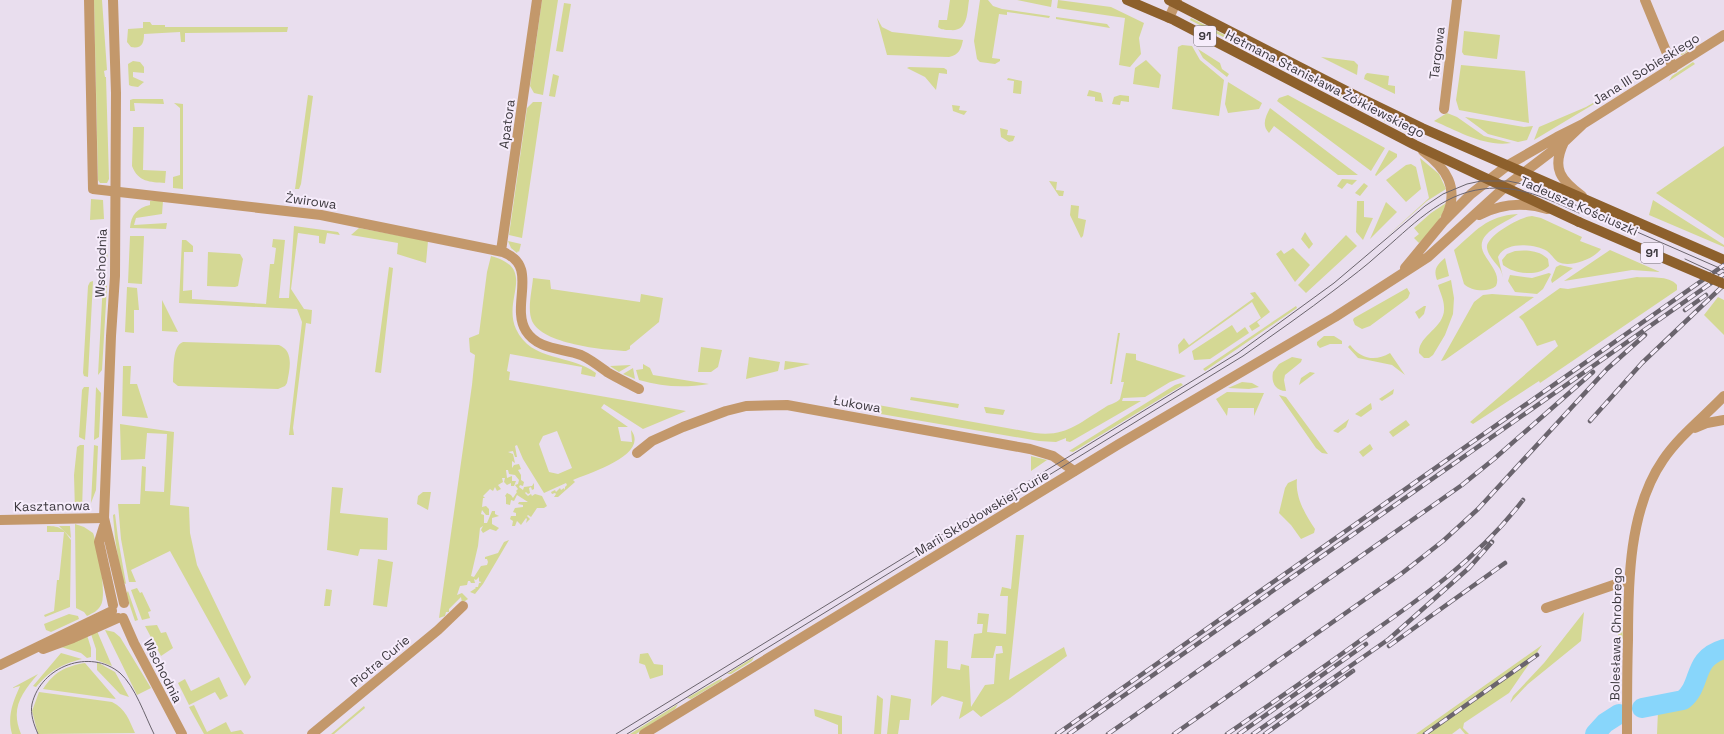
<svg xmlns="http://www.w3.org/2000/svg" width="1724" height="734" font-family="'Space Grotesk',sans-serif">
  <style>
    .green { fill: #d4d894; fill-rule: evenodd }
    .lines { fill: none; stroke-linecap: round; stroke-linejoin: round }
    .river { stroke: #88d6fb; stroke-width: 20 }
    .minor { stroke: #c3986b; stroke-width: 10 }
    .tertiary { stroke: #c3986b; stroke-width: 10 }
    .primary { stroke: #8d602c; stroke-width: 10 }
    .tram { stroke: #6a646d; stroke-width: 1 }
    .rail-casing { stroke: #6a646d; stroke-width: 4.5 }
    .rail { stroke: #f6ecfb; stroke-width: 3; stroke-dasharray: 9; stroke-linecap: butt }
    .primary-bridge { stroke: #8d602c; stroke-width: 10 }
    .labels { text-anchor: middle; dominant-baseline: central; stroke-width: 4; stroke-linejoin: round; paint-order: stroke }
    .shield { fill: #f6ecfb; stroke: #746e77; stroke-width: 1 }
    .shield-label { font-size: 12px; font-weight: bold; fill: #3c383e }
    .street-label { font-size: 13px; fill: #3c383e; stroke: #f6ecfb }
  </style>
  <rect width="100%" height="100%" fill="#e9deee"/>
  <path class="green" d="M 94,0 L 102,0 L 107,70 L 104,71 L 105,77 L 106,77 L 109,179 L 107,183 L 100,183 L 98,180 Z
    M 542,0 L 558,0 L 543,95 L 534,93 L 530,86 Z
    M 950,0 L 969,0 C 967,13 968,32 950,30 C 945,30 941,30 938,27 L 939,20 L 947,20 Z
    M 980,0 L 988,0 L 993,6 L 1002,9 L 1050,16 L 1049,18 L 1007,12 L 1007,15 L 999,14 L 992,58 L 1000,59 L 1000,61 L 995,64 L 980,62 L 977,59 L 974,41 Z
    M 1017,0 L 1052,0 L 1051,7 Z
    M 1058,0 L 1111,7 L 1144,23 L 1139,38 L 1141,54 L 1130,67 L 1119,65 L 1125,18 L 1057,8 Z
    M 564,3 L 571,4 L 563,52 L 556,51 Z
    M 1056,17 L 1107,24 L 1110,28 L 1056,19 Z
    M 877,18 L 882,27 L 892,32 L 963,40 C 961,49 959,55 949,57 L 887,55 Z
    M 1191,18 L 1267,56 L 1272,62 L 1190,20 Z
    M 143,22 L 150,22 L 152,25 L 165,25 L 165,27 L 288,27 L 287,32 L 185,33 L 185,42 L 181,42 L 180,32 L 144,34 C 144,43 142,49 131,47 L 127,42 L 128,29 L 143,28 Z
    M 1464,31 L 1500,35 L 1497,59 L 1464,55 L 1462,52 Z
    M 1694,43 L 1696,46 L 1682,55 L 1677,54 Z
    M 1182,45 L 1192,46 L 1200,60 L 1224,80 L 1219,116 L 1172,109 L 1178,47 Z
    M 1198,49 L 1220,63 L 1222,69 L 1229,74 L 1227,77 L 1203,58 Z
    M 1321,57 L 1354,61 L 1358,65 L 1357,75 Z
    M 1146,60 L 1161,75 L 1159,88 L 1133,84 L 1135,68 Z
    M 133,61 L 140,62 L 144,67 L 144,73 L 133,72 L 133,77 L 144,82 L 138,87 L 131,86 L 129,85 L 128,64 Z
    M 1693,62 L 1695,64 L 1669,81 L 1672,76 Z
    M 1461,65 L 1525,71 L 1529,123 L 1459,110 L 1456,100 Z
    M 909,67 L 944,68 L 947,70 L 947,74 L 939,73 L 936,90 L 925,77 L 907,68 Z
    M 1367,73 L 1389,76 L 1388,85 L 1395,86 L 1395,94 L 1364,79 L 1365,75 Z
    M 1645,73 L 1644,74 L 1534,140 L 1539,127 L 1586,107 Z
    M 553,74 L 559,76 L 555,97 L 549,96 Z
    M 1008,78 L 1022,81 L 1021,94 L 1013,93 L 1014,81 L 1007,80 Z
    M 1302,78 L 1309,79 L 1415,131 L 1413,136 Z
    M 1228,82 L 1262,103 L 1259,109 L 1228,113 L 1225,104 Z
    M 1089,90 L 1101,93 L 1103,102 L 1095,101 L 1095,97 L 1087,96 Z
    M 308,95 L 313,96 L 301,184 L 299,189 L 295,189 Z
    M 1120,95 L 1129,96 L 1129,102 L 1121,101 L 1120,105 L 1112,104 L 1114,97 Z
    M 1288,95 L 1385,148 L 1371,171 L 1277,101 L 1279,98 Z
    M 133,99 L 163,99 L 164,104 L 134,103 L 135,111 L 130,111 L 130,100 Z
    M 533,102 L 542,102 L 522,238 L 509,235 L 527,108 Z
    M 174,103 L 183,104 L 183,189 L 173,188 L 173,177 L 180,175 L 180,108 Z
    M 952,105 L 960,106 L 959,110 L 967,111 L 964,115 L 953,111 Z
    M 1270,108 L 1358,175 L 1338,175 L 1274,126 L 1269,133 C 1261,125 1266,116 1270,108 Z
    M 1447,113 L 1457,117 L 1484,136 L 1511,143 C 1484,147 1458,131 1434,121 Z
    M 1465,117 L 1524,127 L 1533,126 L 1527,140 L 1518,142 L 1488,134 Z
    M 133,127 L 144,127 L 143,170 L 166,171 L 165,183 C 150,182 138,182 132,166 Z
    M 1000,128 L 1008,130 L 1007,135 L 1015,136 L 1013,141 L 1009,142 L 1001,137 Z
    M 1724,146 L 1724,238 L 1656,193 Z
    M 1389,150 L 1397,154 L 1397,157 L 1376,176 L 1375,175 Z
    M 1420,158 L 1439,174 L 1446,189 L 1427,201 L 1384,239 L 1429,198 Z
    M 1411,164 L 1416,167 L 1421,189 L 1406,202 L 1386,180 L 1406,165 Z
    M 1342,179 L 1357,180 L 1352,185 L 1347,183 L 1342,189 L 1337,186 Z
    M 1049,181 L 1057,182 L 1056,190 L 1064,191 L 1063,196 L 1059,196 Z
    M 1364,183 L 1368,186 L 1360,196 L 1355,193 Z
    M 91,199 L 103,200 L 104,219 L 90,220 Z
    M 1653,200 L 1724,245 L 1724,247 L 1649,215 Z
    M 150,201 L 163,201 L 162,214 L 136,218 L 134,225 L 167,223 L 166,229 L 130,228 C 131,215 137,208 150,205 Z
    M 1357,201 L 1364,201 L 1364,217 L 1373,218 L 1363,240 L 1356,232 Z
    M 1386,202 L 1397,212 L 1370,239 Z
    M 1446,203 C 1443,219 1430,232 1419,243 L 1414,238 L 1419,234 L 1414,228 L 1431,213 Z
    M 1071,205 L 1079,206 L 1078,218 L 1086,220 L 1083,236 L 1081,238 L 1070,215 Z
    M 1518,214 C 1508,221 1494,226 1486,235 C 1470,253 1504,267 1496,286 C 1488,293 1471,291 1464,284 L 1454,250 C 1476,231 1486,216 1518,214 Z
    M 1532,216 L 1541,218 L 1582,237 L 1580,241 L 1601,249 C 1594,259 1570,268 1558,262 C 1554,259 1551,254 1547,251 C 1535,244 1505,241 1498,257 L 1504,281 C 1503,277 1502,273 1500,269 C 1496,263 1488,256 1487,248 C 1485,236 1522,216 1532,216 Z
    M 294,226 L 338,232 L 340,235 L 327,233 L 325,244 L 319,243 L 319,236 L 298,233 L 291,289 L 304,309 L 312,310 L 311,324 L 306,323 L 293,428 L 294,435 L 289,435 L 302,322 L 297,309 L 179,303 L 182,240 L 186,240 L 193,246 L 193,252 L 184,252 L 183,291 L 192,290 L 192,299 L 266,304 L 270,264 L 274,264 L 276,248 L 272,247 L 273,239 L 285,240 L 279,298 L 289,298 Z
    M 359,228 L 428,241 L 426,263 L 397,254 L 398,243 L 351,235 Z
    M 1305,232 L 1313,244 L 1309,249 L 1301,239 Z
    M 1346,235 L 1357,246 L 1306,293 L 1298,285 Z
    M 130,236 L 144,236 L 142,284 L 128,283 Z
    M 508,241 L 521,244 L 519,252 L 518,251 L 517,253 L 511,248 Z
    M 103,242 L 108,247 L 107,261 L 103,263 Z
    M 1293,248 L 1310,265 L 1295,282 L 1276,254 L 1281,250 L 1284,254 Z
    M 1610,250 L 1660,272 L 1632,270 L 1564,281 Z
    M 1515,251 C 1526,250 1539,250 1548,259 L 1549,266 C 1538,277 1514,274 1503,265 L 1502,260 L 1507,254 Z
    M 208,252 L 240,254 L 243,259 L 238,286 L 235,287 L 207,286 Z
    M 491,256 C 538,269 502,298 516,329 C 531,362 571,354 596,373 L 595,377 L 581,374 L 582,367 L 510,354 L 507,371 L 510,372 L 509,380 L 686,411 L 643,429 L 604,404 L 601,408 L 628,427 L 618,427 L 621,441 L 632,442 L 631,430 C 650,455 589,473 573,480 L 575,482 L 558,497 L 554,497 L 556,494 L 555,493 L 552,494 L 551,492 L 555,490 L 556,492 L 560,488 L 561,490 L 564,488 L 565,490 L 565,487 L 567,485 L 566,483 L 544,493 L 523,459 L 517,445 L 515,446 L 517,457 L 515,457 L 513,451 L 508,452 L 513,454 L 515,463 L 512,461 L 512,468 L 514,465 L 519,464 L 521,469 L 518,470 L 521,475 L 521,480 L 524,482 L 523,486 L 520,485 L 519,487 L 523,490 L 524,487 L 532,486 L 534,483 L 534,489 L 532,490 L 531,487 L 529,488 L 530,493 L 528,494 L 526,492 L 525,493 L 528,496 L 531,494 L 532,496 L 535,494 L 542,496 L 547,506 L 544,508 L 537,508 L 531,517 L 528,515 L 527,516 L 530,519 L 526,523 L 527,519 L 526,518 L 521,525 L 517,521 L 515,526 L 512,526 L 513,521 L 510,519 L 511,516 L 516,516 L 516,513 L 513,512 L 515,508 L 523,507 L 523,505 L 518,504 L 519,502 L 528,502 L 517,495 L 514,501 L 511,500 L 510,505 L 506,504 L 506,497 L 505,496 L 507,493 L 511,495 L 513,498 L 517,492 L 516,491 L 518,489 L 515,485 L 518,484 L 519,480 L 515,475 L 509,474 L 508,470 L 506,470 L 507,478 L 512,476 L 512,481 L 516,481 L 514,486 L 511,486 L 511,483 L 507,485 L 504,482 L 505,478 L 502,478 L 503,482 L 498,485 L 501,489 L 497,491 L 495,487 L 493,491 L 490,489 L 483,496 L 485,498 L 483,498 L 482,507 L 486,506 L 489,509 L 489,515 L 486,515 L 482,510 L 481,514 L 484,515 L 484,523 L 487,523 L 492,511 L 495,511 L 495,514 L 499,516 L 492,518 L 492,524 L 499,528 L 496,531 L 490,529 L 483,533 L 481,530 L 483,526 L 480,528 L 478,546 L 471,576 L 474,577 L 481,566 L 487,565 L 488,562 L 487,559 L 485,559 L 485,557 L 498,553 L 504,542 L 509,540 L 483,584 L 475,594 L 470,592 L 476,588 L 475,587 L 478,587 L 479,583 L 481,583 L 480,581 L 479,582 L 479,577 L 476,580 L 474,579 L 475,583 L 471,583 L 470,581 L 468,581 L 467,585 L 460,586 L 457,595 L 462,593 L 468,599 L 462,603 L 461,597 L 449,609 L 449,612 L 446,612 L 445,616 L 439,618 L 472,385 L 475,355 L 470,352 L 469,338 L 479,334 L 487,272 ZM 557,431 L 572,468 L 558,474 L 549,472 L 539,444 L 543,436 Z
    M 1445,258 L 1449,276 L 1437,280 C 1433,269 1437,265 1445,258 Z
    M 1560,265 L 1573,268 L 1552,283 L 1551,280 L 1556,267 Z
    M 389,267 L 393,268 L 381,373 L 375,372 Z
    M 1549,273 L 1551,274 L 1543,289 L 1537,294 L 1515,292 L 1508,281 L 1510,275 L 1532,278 Z
    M 1637,277 C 1649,278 1669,275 1677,285 L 1677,290 L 1540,383 L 1539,381 L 1473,424 L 1470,422 L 1558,346 L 1555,340 L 1537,346 L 1523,321 L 1519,317 L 1560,288 L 1568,289 Z
    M 533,278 L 550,280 L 551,289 L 640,302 L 641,294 L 663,298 L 659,322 L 630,346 L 630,349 L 626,351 C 604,350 542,344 532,321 C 527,309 532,291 533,278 Z
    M 1451,280 L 1454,298 L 1453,314 L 1445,335 L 1433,355 L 1429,358 L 1424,358 L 1419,353 C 1418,335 1446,328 1444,307 C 1444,300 1440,292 1438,285 Z
    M 93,281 L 88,377 L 84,376 L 83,373 L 88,286 L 90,282 Z
    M 103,282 L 107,286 L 102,370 L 98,375 Z
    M 127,287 L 137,288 L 139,310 L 134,310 L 134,333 L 125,332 Z
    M 1407,288 L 1410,293 L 1408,298 L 1370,326 L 1362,329 L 1355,325 L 1353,320 L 1354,318 Z
    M 1255,292 L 1270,312 L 1257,322 L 1260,326 L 1252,331 L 1249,326 L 1261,318 L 1252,302 L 1179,354 L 1178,345 L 1184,338 L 1189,345 L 1254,298 L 1250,293 Z
    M 1492,294 L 1534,297 L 1445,360 L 1441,361 L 1474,302 L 1483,295 Z
    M 1718,297 L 1724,300 L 1724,335 L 1704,315 Z
    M 162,300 L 178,332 L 162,331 Z
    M 1296,306 L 1297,308 L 1205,371 L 1203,369 Z
    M 1424,306 L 1426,306 L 1424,314 L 1419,319 L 1415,312 Z
    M 1232,325 L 1237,333 L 1245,327 L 1249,333 L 1210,359 L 1194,360 L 1192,351 Z
    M 1118,333 L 1120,333 L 1112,384 L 1110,384 Z
    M 1324,336 L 1334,336 L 1342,341 L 1342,344 L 1330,344 L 1320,348 L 1317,345 L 1317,342 Z
    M 183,342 L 279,345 C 294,351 290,368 287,383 L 285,386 L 278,389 L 178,386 L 173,382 L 173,379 C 174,368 172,346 183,342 Z
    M 1350,345 C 1361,359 1375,362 1390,353 L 1405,375 L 1392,365 L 1358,358 L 1348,347 Z
    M 701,347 L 722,350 L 718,367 L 711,372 L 698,372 Z
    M 1126,353 L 1136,354 L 1136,360 L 1186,376 L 1170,382 L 1145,397 L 1123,398 L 1122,401 L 1141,401 L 1070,442 L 1066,441 L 1066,438 L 1056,442 L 1039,441 L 875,413 L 878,405 L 1035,433 C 1066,437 1079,423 1104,408 C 1109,404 1115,404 1120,399 L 1124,382 L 1121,382 Z
    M 749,357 L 780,362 L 778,371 L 746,379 Z
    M 1292,357 L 1302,359 L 1301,362 L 1285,375 L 1284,380 L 1286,391 C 1275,391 1271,382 1273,372 L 1279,364 Z
    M 785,361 L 810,364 L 784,370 Z
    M 643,364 L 650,368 L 653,375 L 709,384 C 684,388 663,387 639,380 L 636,370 L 643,369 Z
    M 631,365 L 619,372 L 610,366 Z
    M 123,366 L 131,366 L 130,384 L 137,384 L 148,418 L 122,416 Z
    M 633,368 L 635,379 L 623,374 Z
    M 1310,372 L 1315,373 L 1299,385 L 1301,378 Z
    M 1242,382 L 1252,383 L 1259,387 L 1249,389 L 1228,388 Z
    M 1181,383 L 1183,385 L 1073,452 L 1069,451 L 1175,385 Z
    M 84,387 L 89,387 L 85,440 L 79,437 L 82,390 Z
    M 96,387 L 101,393 L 99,437 L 94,440 Z
    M 1394,389 L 1393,394 L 1382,401 L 1379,399 Z
    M 1227,392 L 1264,393 L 1254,416 L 1254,408 L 1228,408 L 1227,416 L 1216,399 Z
    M 1279,395 L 1286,397 L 1328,454 L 1322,453 L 1316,448 Z
    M 911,397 L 959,404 L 958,408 L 910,400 Z
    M 1371,403 L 1372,409 L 1361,417 L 1355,414 Z
    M 984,407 L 986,407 L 1005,410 L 1003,415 L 986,413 Z
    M 1349,419 L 1346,427 L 1338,433 L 1333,431 Z
    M 1406,420 L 1410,425 L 1393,437 L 1389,432 Z
    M 120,424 L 174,432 L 170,505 L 189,507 L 190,533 L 197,565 L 251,677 L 245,686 L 170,551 L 131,570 L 136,582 L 129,582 L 121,539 L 118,504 L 140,504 L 142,466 L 146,467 L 145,491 L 164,492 L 167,434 L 147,433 L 145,459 L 121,460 Z
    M 1370,444 L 1373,449 L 1363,457 L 1359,452 Z
    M 80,445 L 84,445 L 82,511 L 75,511 L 74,475 L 77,447 Z
    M 94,445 L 98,446 L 96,490 L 91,503 Z
    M 1031,456 L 1047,460 L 1031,471 Z
    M 1297,479 C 1295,497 1305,514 1315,529 L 1314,533 L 1301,539 L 1291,525 L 1279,513 L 1285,488 L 1288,483 Z
    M 332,487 L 343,488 L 340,513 L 388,518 L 387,550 L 360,549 L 358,556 L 327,550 Z
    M 423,492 L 431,492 L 428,510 L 417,504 L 418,496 Z
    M 115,514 L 118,538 L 126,584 L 122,582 L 115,538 L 113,515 Z
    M 75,524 L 84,527 L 93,533 C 98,546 107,594 101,605 C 98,611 93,613 87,616 L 84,612 L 76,608 Z
    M 47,526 C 61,526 63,529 71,540 L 70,607 L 45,617 L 44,615 L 54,611 L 57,580 L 59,580 L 64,532 L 47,532 Z
    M 59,526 L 70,526 L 71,538 Z
    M 1016,535 L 1024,535 L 1009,680 L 1064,647 L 1067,656 L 1010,698 L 981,717 L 973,710 L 959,719 L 963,702 L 942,696 L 931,706 L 935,640 L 948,641 L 947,668 L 960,670 L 961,664 L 969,666 L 971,707 L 985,685 L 994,684 L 996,654 L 1003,653 L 1002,646 L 996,646 L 993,658 L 971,658 L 974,634 L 982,633 L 983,624 L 977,624 L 978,613 L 989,614 L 987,632 L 1006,634 L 1008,596 L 1000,596 L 1002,587 L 1011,589 Z
    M 378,559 L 393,562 L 387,607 L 373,605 Z
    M 137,588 L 140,593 L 142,592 L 151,611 L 148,612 L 150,618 L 142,620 L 131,590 Z
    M 326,589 L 332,590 L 330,606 L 324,606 Z
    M 128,591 L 138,620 L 135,621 L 126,594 Z
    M 1618,607 L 1621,613 L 1623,638 L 1618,642 Z
    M 1584,612 L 1581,641 L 1528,684 L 1510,703 L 1513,696 L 1544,663 Z
    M 69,614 L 78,616 L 79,619 L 51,632 L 46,630 L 44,624 Z
    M 157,625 L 161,633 L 166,632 L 173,648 L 161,656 L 145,626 Z
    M 105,630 L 114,632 L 120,637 L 151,688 L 137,695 Z
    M 97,631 L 112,666 L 96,660 L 96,649 L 91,634 Z
    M 87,635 L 91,648 L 91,657 L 87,658 L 81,653 L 61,647 Z
    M 1542,645 L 1509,693 L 1464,723 L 1463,728 L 1469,734 L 1465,734 L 1460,728 L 1452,734 L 1416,734 Z
    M 61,653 L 82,659 C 60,665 51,670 36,687 L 33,686 Z
    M 648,653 L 654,664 L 663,665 L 663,675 L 650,679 L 645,665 L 639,663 L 640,654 Z
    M 1724,655 L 1724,734 L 1657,734 L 1658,711 C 1671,708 1681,708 1691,699 L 1706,662 Z
    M 754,657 L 752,661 L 731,674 L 727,674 Z
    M 97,662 L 115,672 L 129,697 L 120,694 L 97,670 Z
    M 85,663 L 116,699 L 43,689 C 54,672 66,666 85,663 Z
    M 38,674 C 22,693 10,708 21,734 L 12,734 C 7,716 13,702 20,686 L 12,688 Z
    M 219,677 L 228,696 L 220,700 L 215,692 L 189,705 L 178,683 L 185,679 L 191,691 Z
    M 722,678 L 721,681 L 691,699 L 687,698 Z
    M 39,692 L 112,702 C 126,709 129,720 135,733 L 38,734 L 32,711 Z
    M 877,695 L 883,699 L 881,734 L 874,734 Z
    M 891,695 L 911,699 L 909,720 L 900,720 L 898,734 L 887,734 Z
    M 678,704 L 675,709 L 636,734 L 630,734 Z
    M 194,705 L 207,732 L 226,722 L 231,732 L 241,730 L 244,734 L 204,734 L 189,707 Z
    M 364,706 L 365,708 L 334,734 L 331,734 Z
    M 814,709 L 842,716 L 842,734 L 838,734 L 838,725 L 815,716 Z
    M 1618,710 L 1616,721 L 1604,734 L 1594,734 Z"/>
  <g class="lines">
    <path class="river" d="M 1642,708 L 1683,700 C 1703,684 1691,659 1724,649
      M 1595,734 L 1605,723 L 1619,714"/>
    <path class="minor" d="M 89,0 L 93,189 L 321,215 L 503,252 C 540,266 510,305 526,331 C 538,350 562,348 581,355 C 590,359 599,366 607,372 C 617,378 628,383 639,389
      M 1645,0 L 1673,68
      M 1169,18 L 1177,0
      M 1444,109 L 1457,0
      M 501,251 L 537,0
      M 637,453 L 652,441 L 683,427 L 726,411 L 746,406 L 787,405 L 1030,449 L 1053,456 L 1074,471
      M 0,520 L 104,518
      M 1546,608 L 1628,580
      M 312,734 L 438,630 L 463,606"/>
    <path class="tertiary" d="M 113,0 L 116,93 L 115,276 L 111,336 L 104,518 L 124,603
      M 1564,142 C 1551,169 1561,180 1582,196
      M 1423,151 C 1446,168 1460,188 1446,217
      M 1479,215 C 1500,204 1524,202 1547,209
      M 1405,268 L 1443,222 L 1471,194 L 1508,165 L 1557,137 L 1583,124 L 1724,35
      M 1695,428 L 1707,423 L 1724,420
      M 104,526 L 99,542 L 113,605
      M 123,618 L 134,643 L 182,734
      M 43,649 L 73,638 L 118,618
      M 0,665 L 112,611
      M 644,734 L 1119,444 L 1335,317 L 1428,257 L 1505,187 L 1564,142 L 1583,124
      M 1627,734 C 1627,703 1627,671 1628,640 C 1628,582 1629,509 1663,460 C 1679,436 1704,417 1724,396"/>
    <path class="primary" d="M 1127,0 L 1174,20 L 1415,145 L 1579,222
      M 1169,0 L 1358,97 L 1422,128 L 1724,260"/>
    <path class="tram" d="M 1685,259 L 1724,277
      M 38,734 C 34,725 30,714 32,704 C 41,666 90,648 120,673 C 135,686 145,716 154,734
      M 616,734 L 1238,353 L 1334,283 L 1425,206 L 1443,194 L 1467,184 L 1481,181 L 1508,181 L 1532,186 L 1724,270
      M 627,734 L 1243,356 C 1274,334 1306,312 1337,288 C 1351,277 1366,266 1379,254 C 1411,227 1440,194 1483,189 C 1518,184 1548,199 1579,213"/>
    <g class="rail-casing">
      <path id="rail" d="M 1685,310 L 1706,295
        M 1590,421 L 1642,363 L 1724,285
        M 1389,646 L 1505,563
        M 1057,734 L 1724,265
        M 1069,734 L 1724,274
        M 1108,734 L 1462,485 L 1494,459 L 1593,372
        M 1174,734 L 1401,574 L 1443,541 L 1478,509 L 1607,369 L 1645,335
        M 1227,734 C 1272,703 1317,672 1361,640 C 1420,599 1479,558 1523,500
        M 1239,734 L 1366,644
        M 1253,734 L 1389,639 L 1469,568 L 1492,542
        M 1265,734 L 1353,671
        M 1425,734 L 1537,655"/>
    </g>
    <use href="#rail" class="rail"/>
    <path class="primary-bridge" d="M 1579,222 L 1724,284"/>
  </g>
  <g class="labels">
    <g class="shield">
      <rect x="1194" y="26" width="22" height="20" rx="3"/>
      <rect x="1641" y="243" width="22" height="20" rx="3"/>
    </g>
    <g class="shield-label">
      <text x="1205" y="36">91</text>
      <text x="1652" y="253">91</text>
    </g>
    <g class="street-label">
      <text transform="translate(1437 53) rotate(-83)">Targowa</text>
      <text transform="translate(1646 69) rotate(-32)">Jana III Sobieskiego</text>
      <text transform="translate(1325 84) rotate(27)">Hetmana Stanisława Żółkiewskiego</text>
      <text transform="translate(507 124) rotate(-82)">Apatora</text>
      <text transform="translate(311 201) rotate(8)">Żwirowa</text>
      <text transform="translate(1579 206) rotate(24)">Tadeusza Kościuszki</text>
      <text transform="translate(101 263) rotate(-88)">Wschodnia</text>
      <text transform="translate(857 404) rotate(10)">Łukowa</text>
      <text transform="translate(52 506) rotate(-1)">Kasztanowa</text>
      <text transform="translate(982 513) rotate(-31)">Marii Skłodowskiej-Curie</text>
      <text transform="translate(1616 634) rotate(-89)">Bolesława Chrobrego</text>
      <text transform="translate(380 661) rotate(-40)">Piotra Curie</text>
      <text transform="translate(163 671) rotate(63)">Wschodnia</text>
    </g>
  </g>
</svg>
